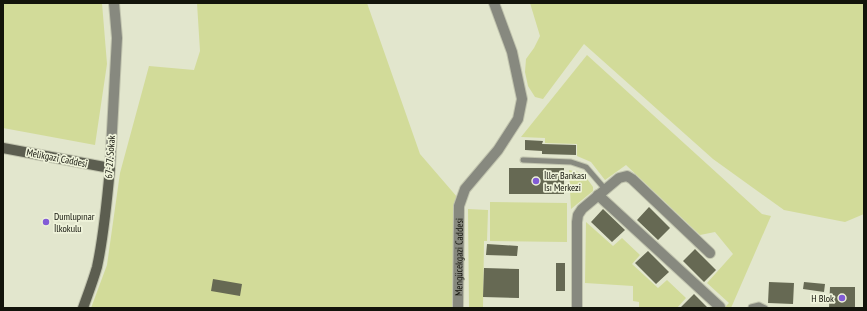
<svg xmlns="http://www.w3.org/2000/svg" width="867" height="311" font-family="'PT Sans Narrow',sans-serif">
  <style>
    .green { fill: #d2db99 }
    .building { fill: #666953 }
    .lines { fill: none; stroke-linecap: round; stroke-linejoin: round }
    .lane-casing { stroke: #c1c4ae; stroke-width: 7 }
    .street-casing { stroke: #c1c4ae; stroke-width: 12 }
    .secondary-casing { stroke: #c1c4ae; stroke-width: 12 }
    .lane { stroke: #87897f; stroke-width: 5 }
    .street { stroke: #87897f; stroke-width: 10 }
    .secondary { stroke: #5c5e50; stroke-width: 10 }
    .poi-dot { fill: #825cd6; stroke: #eff3da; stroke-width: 1.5 }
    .labels { text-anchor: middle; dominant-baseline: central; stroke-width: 3.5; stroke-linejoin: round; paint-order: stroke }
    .street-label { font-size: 10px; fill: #13140b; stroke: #eff3da }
    .poi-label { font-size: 10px; fill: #13140b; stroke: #eff3da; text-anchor: start }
  </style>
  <rect width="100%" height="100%" fill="#e2e6cd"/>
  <path class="green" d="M 3,3 L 102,3 L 107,64 L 95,145 L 3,128 Z
    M 197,3 L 367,3 L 420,154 L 464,205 L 464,308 L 91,308 L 107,265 L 120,173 L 149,66 L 194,70 L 200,51 Z
    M 530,3 L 864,3 L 864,214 L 845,222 L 784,210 L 713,159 L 584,44 L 543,99 L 535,97 L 528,86 L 525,72 L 526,59 L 534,48 L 540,36 Z
    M 587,55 L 762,214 L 771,216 L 731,308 L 724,308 L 729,303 L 707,283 L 733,254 L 715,232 L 700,235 L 626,165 L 605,180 L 591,162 L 577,156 L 577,144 L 545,143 L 545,138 L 521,137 Z
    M 569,170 L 583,173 L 593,187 L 593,191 L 571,209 Z
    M 490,202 L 567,203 L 567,242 L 490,241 Z
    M 468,209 L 488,210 L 487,241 L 484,241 L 483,308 L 469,308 Z
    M 586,222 L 613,246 L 622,238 L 640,255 L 632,264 L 658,288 L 667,280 L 686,298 L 677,308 L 639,308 L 639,302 L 633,301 L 633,286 L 585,283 Z"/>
  <path class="building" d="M 525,140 L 543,141 L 542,144 L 576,145 L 576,155 L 542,154 L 542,151 L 525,150 Z
    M 509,168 L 564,168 L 564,194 L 509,194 Z
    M 649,207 L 670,228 L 658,240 L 637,220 Z
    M 603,209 L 625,230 L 612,242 L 591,222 Z
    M 487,244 L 518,246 L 517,256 L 486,255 Z
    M 695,249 L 716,270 L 704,282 L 683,261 Z
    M 648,251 L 669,272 L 656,284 L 635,263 Z
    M 556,263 L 565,263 L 565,291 L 556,291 Z
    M 484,268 L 519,269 L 519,298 L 483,297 Z
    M 213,279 L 242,284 L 240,296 L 211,291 Z
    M 769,282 L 794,283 L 793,304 L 768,303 Z
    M 804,282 L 825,284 L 824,292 L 803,289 Z
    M 830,287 L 855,287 L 855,308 L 829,308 Z
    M 694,294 L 708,308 L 680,308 Z"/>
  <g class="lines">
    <g class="lane-casing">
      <path id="lane" d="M 523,160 L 571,162 L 586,167 L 605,189
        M 751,308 L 751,307 L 759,305 L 765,308"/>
    </g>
    <g class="street-casing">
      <g id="street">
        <path d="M 110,168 L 117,38 L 114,3"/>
        <path d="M 598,195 L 720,307"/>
        <path id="s1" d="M 458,308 L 459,206 L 465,189 L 498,150 L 518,119 L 522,99 L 512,52 L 494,3"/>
        <path d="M 577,308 L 577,222 L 578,215 L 582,209 L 619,178 L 627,176 L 632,179 L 710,253"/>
      </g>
    </g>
    <g class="secondary-casing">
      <path id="secondary" d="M 3,148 L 110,168 C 107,201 104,235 97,267 C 93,281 88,294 83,308"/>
    </g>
    <use href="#lane" class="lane"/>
    <use href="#street" class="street"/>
    <use href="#secondary" class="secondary"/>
  </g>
  <g class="poi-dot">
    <circle cx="536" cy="181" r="4"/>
    <circle cx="46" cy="222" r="4"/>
    <circle cx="842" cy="298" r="4"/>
  </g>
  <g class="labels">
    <g class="street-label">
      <text transform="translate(110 157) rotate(-86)">67-27. Sokak</text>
      <text transform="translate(57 158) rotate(11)">Melikgazi Caddesi</text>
      <text stroke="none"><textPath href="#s1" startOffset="51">Mengücekgazi Caddesi</textPath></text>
    </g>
    <g class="poi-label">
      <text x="544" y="175">İller Bankası<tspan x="544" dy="12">Isı Merkezi</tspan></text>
      <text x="54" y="216">Dumlupınar<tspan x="54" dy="12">İlkokulu</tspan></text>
      <text x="834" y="298" text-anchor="end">H Blok</text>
    </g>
  </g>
  <rect width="867" height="311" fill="none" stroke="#13140b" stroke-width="8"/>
</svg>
